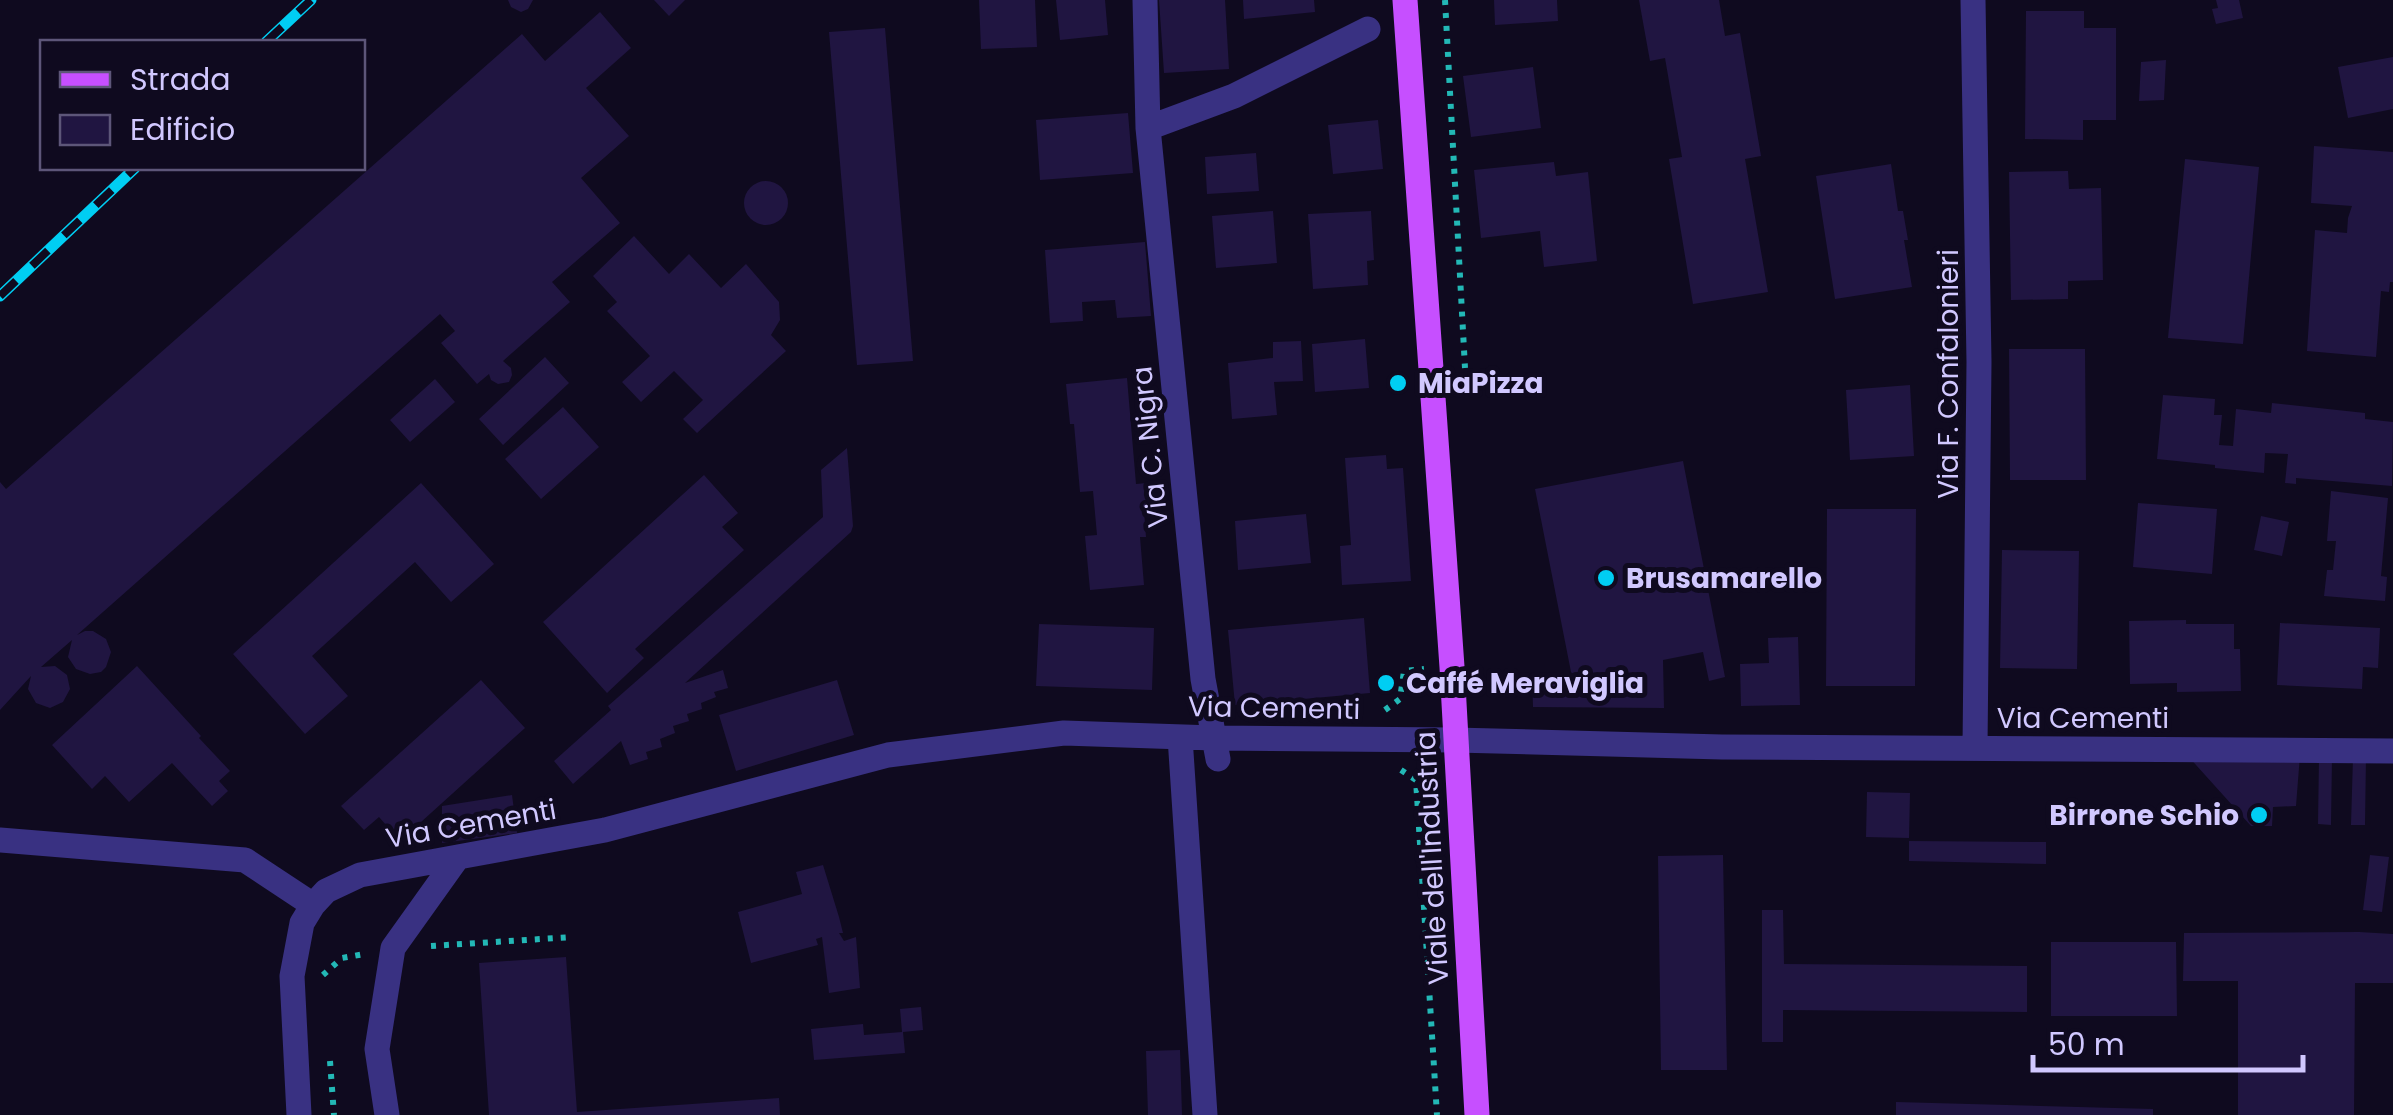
<svg xmlns="http://www.w3.org/2000/svg" width="2393" height="1115" font-family="Poppins,sans-serif">
  <style>
    .building { fill: #201541 }
    .lines { fill: none; stroke-linecap: round; stroke-linejoin: round }
    .path { stroke: #23b8b6; stroke-width: 6; stroke-dasharray: 5 8; stroke-linecap: butt }
    .minor { stroke: #393182; stroke-width: 25 }
    .major { stroke: #c64fff; stroke-width: 25 }
    .rail-casing { stroke: #00cef3; stroke-width: 11 }
    .rail { stroke: #0f0a1f; stroke-width: 8; stroke-dasharray: 22; stroke-linecap: butt }
    .poi-dot { fill: #00cef3; stroke: #0f0a1f; stroke-width: 4 }
    .labels { text-anchor: middle; dominant-baseline: central; stroke-width: 10; stroke-linejoin: round; paint-order: stroke }
    .street-label { font-size: 28px; fill: #d1c8ff; stroke: #0f0a1f }
    .poi-label { font-size: 28px; font-weight: bold; fill: #d1c8ff; stroke: #0f0a1f; text-anchor: start }
  </style>
  <rect width="100%" height="100%" fill="#0f0a1f"/>
  <path class="building" d="M 508,0 L 533,0 L 528,9 L 521,12 L 511,7 Z
    M 654,0 L 685,0 L 669,16 Z
    M 979,0 L 1035,0 L 1037,47 L 981,49 Z
    M 1056,0 L 1105,0 L 1108,35 L 1060,40 Z
    M 1159,0 L 1225,0 L 1229,69 L 1164,73 Z
    M 1243,0 L 1314,0 L 1315,12 L 1244,19 Z
    M 1494,0 L 1557,0 L 1558,21 L 1495,25 Z
    M 1639,0 L 1719,0 L 1725,36 L 1740,33 L 1761,156 L 1745,159 L 1768,292 L 1693,304 L 1669,159 L 1682,157 L 1665,58 L 1650,61 Z
    M 2216,0 L 2239,0 L 2243,18 L 2216,24 L 2212,9 L 2218,8 Z
    M 2026,11 L 2084,11 L 2084,28 L 2116,28 L 2116,120 L 2083,120 L 2083,140 L 2025,139 Z
    M 600,12 L 631,48 L 586,88 L 629,136 L 581,178 L 620,223 L 552,282 L 570,302 L 503,361 L 511,368 L 512,375 L 509,382 L 498,384 L 491,380 L 489,374 L 477,384 L 441,343 L 455,331 L 440,314 L 77,635 L 85,631 L 93,631 L 106,639 L 111,652 L 106,667 L 101,672 L 90,674 L 76,669 L 68,657 L 72,640 L 41,667 L 55,666 L 67,675 L 70,689 L 63,702 L 50,708 L 36,703 L 28,689 L 31,676 L 0,710 L 0,482 L 6,489 L 522,34 L 545,61 Z
    M 885,28 L 913,361 L 857,365 L 829,32 Z
    M 2393,57 L 2393,109 L 2348,118 L 2338,67 Z
    M 2166,60 L 2164,100 L 2139,101 L 2141,62 Z
    M 1533,67 L 1541,128 L 1471,137 L 1463,76 Z
    M 1128,113 L 1133,173 L 1040,180 L 1036,120 Z
    M 1378,120 L 1383,169 L 1333,174 L 1328,125 Z
    M 2314,146 L 2393,152 L 2393,282 L 2390,282 L 2389,292 L 2381,291 L 2376,357 L 2307,351 L 2315,230 L 2347,233 L 2348,218 L 2352,206 L 2311,203 Z
    M 1256,153 L 1259,191 L 1207,194 L 1205,157 Z
    M 2185,159 L 2259,167 L 2243,344 L 2168,338 Z
    M 1554,162 L 1556,176 L 1588,172 L 1597,261 L 1544,267 L 1540,231 L 1481,238 L 1474,170 Z
    M 1891,164 L 1898,211 L 1903,211 L 1908,240 L 1904,240 L 1912,287 L 1835,299 L 1816,176 Z
    M 2068,171 L 2069,189 L 2101,188 L 2103,280 L 2068,281 L 2068,299 L 2011,300 L 2009,172 Z
    M744 203a22 22 0 1 1 44 0a22 22 0 1 1-44 0Z
    M 1273,211 L 1277,263 L 1216,268 L 1212,216 Z
    M 1371,211 L 1374,260 L 1367,261 L 1368,285 L 1313,289 L 1308,214 Z
    M 634,236 L 669,274 L 689,254 L 721,288 L 746,264 L 779,302 L 780,320 L 771,335 L 786,351 L 697,433 L 683,419 L 703,400 L 674,371 L 641,402 L 622,382 L 650,356 L 607,311 L 617,302 L 593,276 Z
    M 1145,242 L 1151,316 L 1117,318 L 1115,300 L 1082,302 L 1083,321 L 1050,323 L 1045,250 Z
    M 1365,339 L 1369,388 L 1315,392 L 1312,344 Z
    M 1301,341 L 1303,381 L 1274,382 L 1277,415 L 1232,419 L 1228,363 L 1273,358 L 1273,342 Z
    M 2009,349 L 2085,349 L 2086,480 L 2010,480 Z
    M 545,357 L 569,383 L 503,445 L 479,419 Z
    M 1127,378 L 1136,484 L 1147,483 L 1150,511 L 1144,511 L 1146,537 L 1140,537 L 1144,585 L 1090,590 L 1085,536 L 1097,535 L 1093,491 L 1080,492 L 1074,424 L 1070,424 L 1066,384 Z
    M 435,379 L 455,402 L 410,442 L 390,420 Z
    M 1910,385 L 1914,456 L 1850,460 L 1846,390 Z
    M 2163,395 L 2215,399 L 2214,415 L 2222,415 L 2219,445 L 2233,446 L 2236,409 L 2271,413 L 2272,403 L 2365,413 L 2365,419 L 2393,422 L 2392,486 L 2296,478 L 2296,484 L 2285,483 L 2288,454 L 2265,453 L 2264,473 L 2215,468 L 2215,465 L 2157,459 Z
    M 563,407 L 599,447 L 541,499 L 505,459 Z
    M 847,448 L 853,526 L 851,532 L 685,683 L 723,670 L 728,688 L 714,692 L 716,697 L 701,703 L 702,709 L 687,714 L 689,721 L 673,726 L 675,733 L 660,739 L 662,747 L 646,752 L 648,759 L 630,765 L 621,741 L 573,784 L 554,761 L 611,710 L 608,706 L 823,517 L 821,470 Z
    M 1386,455 L 1387,469 L 1403,468 L 1411,581 L 1342,585 L 1340,546 L 1351,545 L 1345,458 Z
    M 1683,461 L 1725,677 L 1709,681 L 1703,652 L 1663,660 L 1664,708 L 1533,707 L 1532,676 L 1572,677 L 1535,489 Z
    M 704,475 L 738,513 L 722,527 L 744,550 L 635,649 L 644,658 L 607,693 L 543,622 Z
    M 421,483 L 494,564 L 451,602 L 415,562 L 312,656 L 348,696 L 305,734 L 233,654 Z
    M 2331,491 L 2388,498 L 2381,576 L 2387,577 L 2385,601 L 2324,596 L 2327,570 L 2333,570 L 2336,541 L 2327,541 Z
    M 2138,503 L 2217,509 L 2212,574 L 2133,567 Z
    M 1827,509 L 1916,509 L 1915,686 L 1826,686 Z
    M 1306,514 L 1311,563 L 1238,570 L 1235,521 Z
    M 2261,516 L 2289,522 L 2282,556 L 2254,550 Z
    M 2002,550 L 2079,551 L 2077,669 L 2000,668 Z
    M 1364,618 L 1370,693 L 1235,705 L 1228,630 Z
    M 2186,620 L 2186,624 L 2234,624 L 2234,649 L 2240,649 L 2241,691 L 2177,692 L 2177,683 L 2130,684 L 2129,621 Z
    M 2280,623 L 2380,628 L 2378,668 L 2363,667 L 2362,689 L 2277,685 Z
    M 1039,624 L 1154,628 L 1152,690 L 1036,686 Z
    M 1798,637 L 1800,705 L 1741,706 L 1740,664 L 1769,663 L 1768,638 Z
    M 137,666 L 201,736 L 199,738 L 230,771 L 219,781 L 228,791 L 212,806 L 172,763 L 129,802 L 105,776 L 92,789 L 52,745 Z
    M 481,680 L 525,728 L 400,841 L 379,817 L 364,830 L 341,806 Z
    M 837,680 L 854,735 L 736,771 L 719,715 Z
    M 2187,755 L 2300,755 L 2296,806 L 2273,807 L 2272,826 L 2251,826 Z
    M 2319,757 L 2332,757 L 2331,825 L 2318,824 Z
    M 2353,757 L 2366,757 L 2365,825 L 2351,825 Z
    M 1867,792 L 1910,793 L 1909,838 L 1866,837 Z
    M 512,795 L 517,833 L 442,843 L 442,806 Z
    M 1909,841 L 2046,842 L 2046,864 L 1909,861 Z
    M 1723,855 L 1727,1070 L 1661,1070 L 1658,856 Z
    M 2370,855 L 2389,857 L 2382,912 L 2363,910 Z
    M 823,865 L 839,917 L 843,933 L 839,933 L 844,941 L 856,937 L 860,988 L 829,993 L 822,937 L 816,939 L 818,945 L 751,963 L 738,912 L 802,894 L 796,872 Z
    M 1762,910 L 1783,910 L 1784,964 L 2027,966 L 2027,1012 L 1783,1010 L 1783,1042 L 1762,1042 Z
    M 2359,932 L 2393,934 L 2393,983 L 2355,983 L 2354,1115 L 2238,1115 L 2238,981 L 2183,981 L 2184,933 Z
    M 2051,942 L 2176,942 L 2177,1016 L 2051,1016 Z
    M 566,957 L 577,1112 L 779,1098 L 780,1115 L 489,1115 L 479,963 Z
    M 921,1007 L 923,1030 L 903,1032 L 905,1053 L 814,1060 L 811,1029 L 863,1024 L 864,1035 L 902,1032 L 900,1009 Z
    M 1180,1050 L 1182,1115 L 1148,1115 L 1146,1051 Z
    M 1896,1102 L 2153,1109 L 2153,1115 L 1896,1115 Z"/>
  <g class="lines">
    <path class="path" d="M 1445,0 L 1465,368
      M 1385,710 L 1400,699 L 1404,671 L 1424,669
      M 1401,770 L 1416,780 L 1437,1115
      M 431,946 L 573,937
      M 323,975 L 342,958 L 364,954
      M 330,1061 L 334,1115"/>
    <path class="minor" d="M 1145,0 L 1148,128 L 1203,679 L 1218,759
      M 1973,0 L 1979,362 L 1975,747
      M 1148,128 L 1234,96 L 1368,29
      M 1180,737 L 1205,1115
      M 0,840 L 245,860 L 313,905
      M 299,1115 L 292,976 L 302,923 L 313,905 L 326,891 L 360,875 L 605,830 L 888,755 L 1064,733 L 1214,738 L 1455,740 L 1722,747 L 2393,751
      M 387,1115 L 377,1049 L 393,948 L 458,857"/>
    <path class="major" d="M 1405,0 L 1452,667 L 1477,1115"/>
    <g class="rail-casing">
      <path id="rail" d="M 266,42 L 311,0
        M 0,296 L 135,168"/>
    </g>
    <use href="#rail" class="rail"/>
  </g>
  <g class="poi-dot">
    <circle cx="1398" cy="383" r="10"/>
    <circle cx="1606" cy="578" r="10"/>
    <circle cx="1386" cy="683" r="10"/>
    <circle cx="2259" cy="815" r="10"/>
  </g>
  <g class="labels">
    <g class="street-label">
      <text transform="translate(1948 374) rotate(-90)">Via F. Confalonieri</text>
      <text transform="translate(1150 447) rotate(-96)">Via C. Nigra</text>
      <text transform="translate(1274 708) rotate(1)">Via Cementi</text>
      <text x="2083" y="718">Via Cementi</text>
      <text transform="translate(471 824) rotate(-10)">Via Cementi</text>
      <text transform="translate(1432 858) rotate(-93)">Viale dell'Industria</text>
    </g>
    <g class="poi-label">
      <text x="1418" y="383">MiaPizza</text>
      <text x="1626" y="578">Brusamarello</text>
      <text x="1406" y="683">Caffé Meraviglia</text>
      <text x="2239" y="815" text-anchor="end">Birrone Schio</text>
    </g>
  </g>
  <rect x="40" y="40" width="325" height="130" fill="#0f0a1f" stroke="#5d5679" stroke-width="2.5"/>
  <rect x="60" y="72" width="50" height="15" fill="#c64fff" stroke="#5d5679" stroke-width="2.5"/>
  <text x="130" y="90" font-size="30" fill="#d1c8ff">Strada</text>
  <rect x="60" y="115" width="50" height="30" fill="#201541" stroke="#5d5679" stroke-width="2.5"/>
  <text x="130" y="140" font-size="30" fill="#d1c8ff">Edificio</text>
  <path d="M2033 1055v15h270v-15" fill="none" stroke="#d1c8ff" stroke-width="5"/>
  <text x="2048" y="1055" font-size="30" fill="#d1c8ff" stroke="#0f0a1f" stroke-width="8" paint-order="stroke">50 m</text>
</svg>
